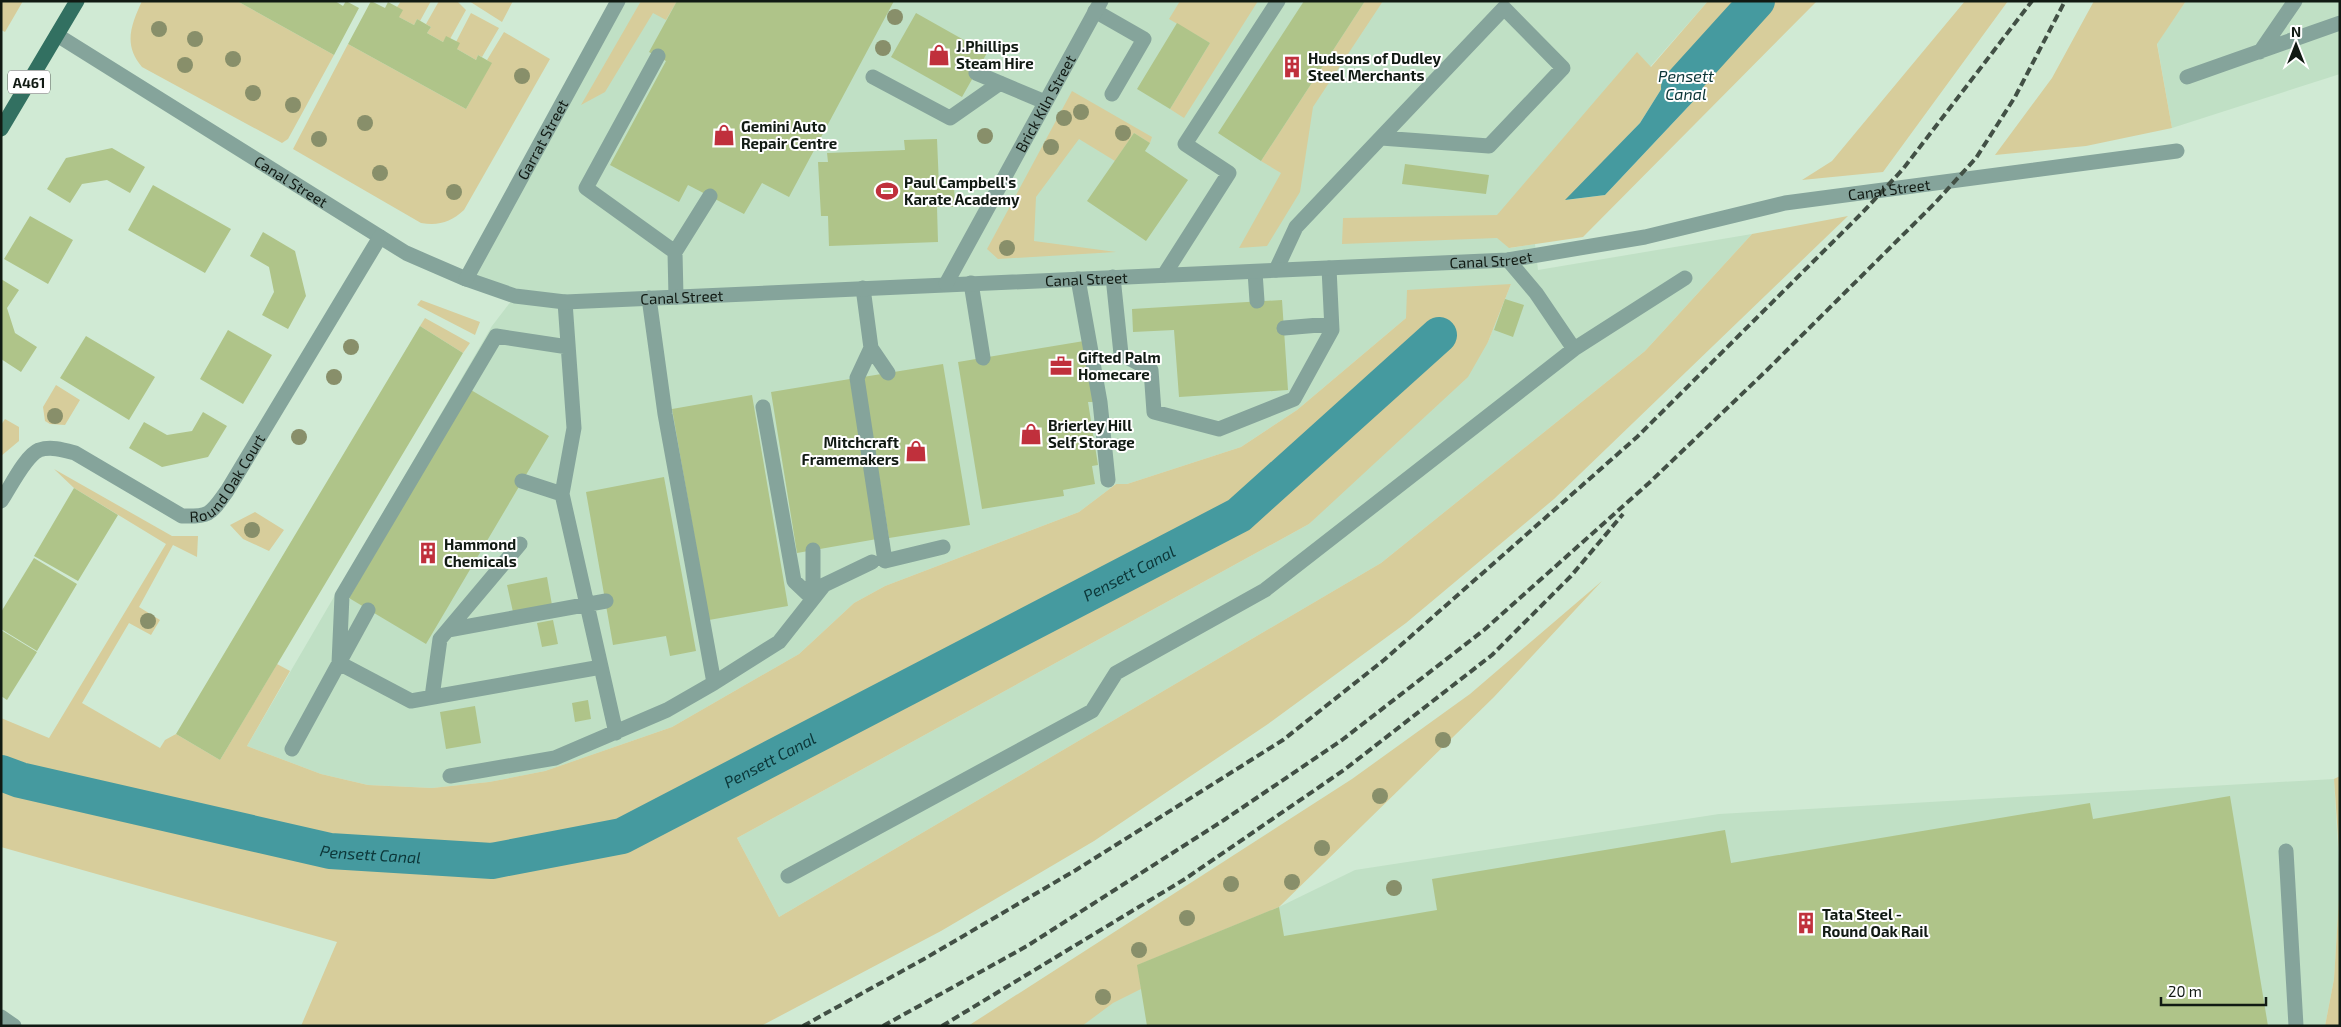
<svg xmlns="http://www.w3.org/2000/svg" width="2341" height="1027" font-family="'Exo 2',sans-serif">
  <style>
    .built { fill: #c0e0c5 }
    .green { fill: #d7cd9b; fill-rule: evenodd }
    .water { fill: #459a9f }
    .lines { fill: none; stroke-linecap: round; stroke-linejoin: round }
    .canal { stroke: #459a9f; stroke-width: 36 }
    .building { fill: #afc489 }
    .lane { stroke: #85a49b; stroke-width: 15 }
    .street { stroke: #85a49b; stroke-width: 15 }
    .primary { stroke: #327061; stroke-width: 15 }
    .rail { stroke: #425045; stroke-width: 4; stroke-dasharray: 8 4; stroke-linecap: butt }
    .tree { fill: #888f6a }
    .labels { text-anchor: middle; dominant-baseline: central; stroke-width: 4; stroke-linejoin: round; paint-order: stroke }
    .shield { fill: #fff; stroke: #585f5a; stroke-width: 1 }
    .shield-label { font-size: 14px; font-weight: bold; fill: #111a13 }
    .poi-label { font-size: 15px; font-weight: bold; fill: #111a13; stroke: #fff; text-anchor: start }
    .street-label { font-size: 15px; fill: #111a13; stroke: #fff }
    .water-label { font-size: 16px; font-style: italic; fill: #0c3638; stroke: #fff }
  </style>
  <rect width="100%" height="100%" fill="#d0ead4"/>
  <path class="built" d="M 618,1 L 1708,1 L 1606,117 L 1510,248 L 1535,244 L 1538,270 L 1752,234 L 1645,351 L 1381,563 L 779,917 L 737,838 L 1309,524 L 1488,342 L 1511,284 L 1406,318 L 1297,410 L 1241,447 L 1127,484 L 1116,484 L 1079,512 L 885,586 L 854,603 L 799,654 L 672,727 L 545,771 L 489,782 L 432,788 L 368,785 L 321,774 L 247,746 L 492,326 L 515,296 L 466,279 Z
    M 2186,1 L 2340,1 L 2340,74 L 2172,128 L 2157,43 Z
    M 2334,779 L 2340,883 L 2334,979 L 2325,1026 L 1018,1026 L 1137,965 L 1279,907 L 1355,870 L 1719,814 Z"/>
  <path class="green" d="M 1,1 L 23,1 L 5,32 L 1,30 Z
    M 142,1 L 237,1 L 334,55 L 288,139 L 282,143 L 142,67 C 123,45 131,25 142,1 Z
    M 401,1 L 431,1 L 420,21 L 417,19 L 414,25 L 399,17 L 397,7 Z
    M 439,1 L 457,1 L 466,10 L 450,39 L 446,37 L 443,42 L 427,33 L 431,27 L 426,24 Z
    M 469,1 L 513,1 L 502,22 Z
    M 641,1 L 677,1 L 666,20 L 653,13 L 605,92 L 581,105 Z
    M 1180,1 L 1258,1 L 1184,118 L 1170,109 L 1210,43 L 1169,19 Z
    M 1365,1 L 1383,1 L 1313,107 L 1300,192 L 1267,246 L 1239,248 L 1281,173 L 1261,161 Z
    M 1708,1 L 1817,1 L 1583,237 L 1509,248 L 1497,238 L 1342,244 L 1343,218 L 1497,215 L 1637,52 L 1651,67 ZM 1716,29 L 1702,92 L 1605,195 L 1566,200 L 1640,123 L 1672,72 Z
    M 1965,1 L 2008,1 L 1883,172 L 1802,180 L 1832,161 Z
    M 2094,1 L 2186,1 L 2157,44 L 2172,128 L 2086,146 L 1995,155 L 2052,78 Z
    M 471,13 L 499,28 L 482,57 L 478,55 L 476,60 L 457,49 L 456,42 Z
    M 504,32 L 550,59 L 464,210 C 451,222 439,226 421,223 L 293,149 L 348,44 L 466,109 L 491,63 L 487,60 Z
    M 1072,91 L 1152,137 L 1150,143 L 1134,133 L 1115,161 L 1079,139 L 1036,197 L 1034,241 L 1116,252 L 998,259 L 987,249 Z
    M 1848,216 L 1554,499 L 1406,623 L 1268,724 L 1094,841 L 941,931 L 761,1026 L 301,1026 L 337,942 L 1,847 L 1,718 L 49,738 L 166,544 L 74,488 L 54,469 L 172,536 L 198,536 L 197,557 L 173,545 L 139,607 L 160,620 L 151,635 L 129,623 L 82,703 L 160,748 L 165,740 L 176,734 L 220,760 L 277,664 L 290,671 L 247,746 L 321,774 L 368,785 L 432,788 L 489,782 L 545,771 L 672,727 L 799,654 L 854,603 L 885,586 L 1079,512 L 1116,484 L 1127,484 L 1241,447 L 1297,410 L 1406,318 L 1407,290 L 1511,284 L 1488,342 L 1468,377 L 1309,524 L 737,838 L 779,917 L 1381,563 L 1645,351 L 1752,234 Z
    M 421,300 L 480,322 L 475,335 L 417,305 Z
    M 425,318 L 470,343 L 463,353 L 420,326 Z
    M 56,385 L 80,400 L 65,425 L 50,424 L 45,421 L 43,407 Z
    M 5,419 L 19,427 L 19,441 L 1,456 L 1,425 Z
    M 255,512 L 284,530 L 269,551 L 243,539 L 230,525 Z
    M 1602,581 L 1494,697 L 1279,907 L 1138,965 L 1141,989 L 1113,1003 L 1082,1026 L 968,1026 L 1352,779 L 1470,694 Z
    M 2340,776 L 2340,865 L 2334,779 Z
    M 2340,883 L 2340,1026 L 2325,1026 L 2334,979 Z"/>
  <path class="water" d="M 1716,28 L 1702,92 L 1605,195 L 1565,200 L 1640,123 L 1672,72 Z"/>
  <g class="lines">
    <g class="canal">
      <path d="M 1679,87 L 1757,1"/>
      <path id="s1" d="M 1,773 L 20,780 L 330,851 L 492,861 L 622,836 L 1239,515 L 1439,335"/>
    </g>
  </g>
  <path class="building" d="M 237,1 L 335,1 L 343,6 L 346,1 L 359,8 L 334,55 Z
    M 371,1 L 385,8 L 388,2 L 403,10 L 399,17 L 414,25 L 417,19 L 431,27 L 427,33 L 443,42 L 446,36 L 460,43 L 457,49 L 476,60 L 478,55 L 492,63 L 466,109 L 348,44 Z
    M 677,1 L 894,1 L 789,197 L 762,183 L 744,214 L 688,185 L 679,202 L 610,165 L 666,61 L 649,52 Z
    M 1304,1 L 1365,1 L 1261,161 L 1218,133 Z
    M 916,13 L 987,53 L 962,97 L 891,57 Z
    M 1177,23 L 1210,43 L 1170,109 L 1137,89 Z
    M 1134,133 L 1150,143 L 1145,151 L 1188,180 L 1146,241 L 1087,201 Z
    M 937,139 L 939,186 L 954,186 L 955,207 L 937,207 L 938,242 L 829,246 L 828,216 L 821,216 L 818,162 L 828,162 L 827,153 L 905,150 L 904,140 Z
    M 112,148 L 145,167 L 130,193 L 107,180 L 82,184 L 70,203 L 47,189 L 66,158 Z
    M 1405,164 L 1489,175 L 1486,194 L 1402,184 Z
    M 153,185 L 231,229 L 205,273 L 128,230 Z
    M 30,216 L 73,240 L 48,284 L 4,259 Z
    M 263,232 L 295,251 L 306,296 L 288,329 L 262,315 L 274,292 L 269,267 L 250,256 Z
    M 1,279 L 19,290 L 7,308 L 15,333 L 37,347 L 21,372 L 1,359 Z
    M 1505,299 L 1524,305 L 1513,337 L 1494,330 Z
    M 1282,300 L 1288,390 L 1179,397 L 1174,330 L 1133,332 L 1132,309 Z
    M 420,326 L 463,353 L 220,760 L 176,734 Z
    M 228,330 L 272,355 L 243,404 L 200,379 Z
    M 86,336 L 155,377 L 129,420 L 60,378 Z
    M 1084,341 L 1094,402 L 1088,402 L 1098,465 L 1092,466 L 1095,484 L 1063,490 L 1064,496 L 982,509 L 958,362 Z
    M 943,364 L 970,525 L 889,538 L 863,377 Z
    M 850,379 L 877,539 L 797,553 L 771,392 Z
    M 471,390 L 549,436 L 426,644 L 349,598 Z
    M 752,395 L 788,606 L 709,620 L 672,409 Z
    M 203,412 L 227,426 L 208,457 L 162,467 L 129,448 L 144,422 L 167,435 L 192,431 Z
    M 664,477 L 696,651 L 670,656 L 666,636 L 613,645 L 586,492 Z
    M 74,488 L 118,515 L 78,581 L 34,556 Z
    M 34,558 L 77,584 L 37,651 L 1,629 L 1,612 Z
    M 547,577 L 552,605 L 513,612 L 507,585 Z
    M 553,620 L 558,644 L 542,647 L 537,623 Z
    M 1,630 L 37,652 L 7,700 L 1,696 Z
    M 588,700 L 591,719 L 575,722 L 572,703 Z
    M 475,706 L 481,743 L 446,749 L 440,712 Z
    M 2230,796 L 2268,1026 L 1147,1026 L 1137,965 L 1279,907 L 1284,936 L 1437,910 L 1432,879 L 1725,830 L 1731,863 L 2090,803 L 2093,819 Z"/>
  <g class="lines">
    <path class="lane" d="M 1095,11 L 1144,39 L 1112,94
      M 2260,52 L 2295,1
      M 658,56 L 586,188 L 675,252
      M 976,73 L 1045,102
      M 873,77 L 950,118 L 1000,83
      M 2187,77 L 2340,23
      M 1508,260 L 1536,293 L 1574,349
      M 1276,270 L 1296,227 L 1504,8 L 1563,68 L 1489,146 L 1381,138
      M 1255,272 L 1257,301
      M 1164,275 L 1229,173 L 1185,144 L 1278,1
      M 1113,277 L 1121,354 L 1151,370 L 1154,412 L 1219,429 L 1294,399 L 1332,330 L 1329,268
      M 1078,279 L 1100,402 L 1108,480
      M 971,283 L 983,358
      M 863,288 L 871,348 L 888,373
      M 676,297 L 675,252 L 710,196
      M 649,298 L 665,414 L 714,683 L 779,642 L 824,585 L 872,562
      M 565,302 L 574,428 L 562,494 L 616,733
      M 1284,328 L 1331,324
      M 568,347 L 496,336 L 342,596 L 339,663 L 411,701 L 601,667
      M 871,348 L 857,378 L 885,561 L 943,547
      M 763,407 L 794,581 L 813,599
      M 522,481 L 562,494
      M 813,550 L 813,599
      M 448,630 L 606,601
      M 432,697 L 440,639 L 520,544
      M 292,749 L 368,610
      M 450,776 L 555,758 L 667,710 L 714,683
      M 2286,851 L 2296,1026
      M 788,876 L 1092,711 L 1116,673 L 1265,590 L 1574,349 L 1685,278
      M 1,1017 L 14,1026"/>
    <g class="street">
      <path id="s2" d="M 57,35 L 406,253 L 466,279 L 515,296 L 565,302 L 1508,260 L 1645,237 L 1785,203 L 2177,151"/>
      <path id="s3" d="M 466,279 L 618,1"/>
      <path id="s4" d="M 946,284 L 1101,1"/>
      <path id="s5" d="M 1,501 C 10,488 25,456 39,450 C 51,446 64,450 75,453 L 182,516 C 211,517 211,513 227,491 L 380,237"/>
    </g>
    <path class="primary" d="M 1,129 L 77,1"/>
    <path class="rail" d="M 803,1026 L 924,959 L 1076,870 L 1283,740 L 1384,660 L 1637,437 L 1862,213 L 1903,169 L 2032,1
      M 883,1026 L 1027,946 L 1224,820 L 1342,740 L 1484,630 L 1649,483 L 1767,370 L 1935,203 L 1976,158 L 2015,97 L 2065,1
      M 942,1026 L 1185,879 L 1344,770 L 1492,655 L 1571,576 L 1623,514"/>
  </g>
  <g class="tree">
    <circle cx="895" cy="17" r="8"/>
    <circle cx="159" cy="29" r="8"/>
    <circle cx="195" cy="39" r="8"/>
    <circle cx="883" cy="48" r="8"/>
    <circle cx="233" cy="59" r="8"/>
    <circle cx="185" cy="65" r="8"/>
    <circle cx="522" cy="76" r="8"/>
    <circle cx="253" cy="93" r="8"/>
    <circle cx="293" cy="105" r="8"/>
    <circle cx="1081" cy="112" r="8"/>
    <circle cx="1064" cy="118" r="8"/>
    <circle cx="365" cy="123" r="8"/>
    <circle cx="1123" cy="133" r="8"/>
    <circle cx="985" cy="136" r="8"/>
    <circle cx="319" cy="139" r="8"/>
    <circle cx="1051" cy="147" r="8"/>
    <circle cx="380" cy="173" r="8"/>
    <circle cx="454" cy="192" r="8"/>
    <circle cx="1007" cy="248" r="8"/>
    <circle cx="351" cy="347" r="8"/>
    <circle cx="334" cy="377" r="8"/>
    <circle cx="55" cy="416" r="8"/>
    <circle cx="299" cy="437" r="8"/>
    <circle cx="252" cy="530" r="8"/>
    <circle cx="148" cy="621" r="8"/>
    <circle cx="1443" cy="740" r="8"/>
    <circle cx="1380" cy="796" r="8"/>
    <circle cx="1322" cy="848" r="8"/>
    <circle cx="1292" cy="882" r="8"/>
    <circle cx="1231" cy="884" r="8"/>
    <circle cx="1394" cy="888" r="8"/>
    <circle cx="1187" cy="918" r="8"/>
    <circle cx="1139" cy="950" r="8"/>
    <circle cx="1103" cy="997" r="8"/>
  </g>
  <defs>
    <g id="shop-bare" transform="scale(1.725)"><path d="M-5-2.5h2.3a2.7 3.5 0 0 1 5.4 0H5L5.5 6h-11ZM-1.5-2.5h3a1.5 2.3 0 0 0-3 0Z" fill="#c0303c" stroke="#fff" stroke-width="2.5" paint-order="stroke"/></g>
    <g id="building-bare" transform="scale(1.725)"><path d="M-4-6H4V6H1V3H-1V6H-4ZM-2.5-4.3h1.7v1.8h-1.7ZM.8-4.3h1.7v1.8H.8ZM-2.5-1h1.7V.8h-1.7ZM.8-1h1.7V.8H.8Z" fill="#c0303c" stroke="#fff" stroke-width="2.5" paint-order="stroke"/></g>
    <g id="stadium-bare" transform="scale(1.725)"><path d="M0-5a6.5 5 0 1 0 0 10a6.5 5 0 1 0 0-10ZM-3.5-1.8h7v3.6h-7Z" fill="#c0303c" stroke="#fff" stroke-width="2.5" paint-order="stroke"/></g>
    <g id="office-bare" transform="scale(1.725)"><path d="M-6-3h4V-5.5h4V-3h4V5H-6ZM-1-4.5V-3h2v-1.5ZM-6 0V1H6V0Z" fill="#c0303c" stroke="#fff" stroke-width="2.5" paint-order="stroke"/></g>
  </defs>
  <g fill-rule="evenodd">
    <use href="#shop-bare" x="939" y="55"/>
    <use href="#building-bare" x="1292" y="67"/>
    <use href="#shop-bare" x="724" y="135"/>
    <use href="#stadium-bare" x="887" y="191"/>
    <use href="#office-bare" x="1061" y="366"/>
    <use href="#shop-bare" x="1031" y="434"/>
    <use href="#shop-bare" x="916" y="451"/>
    <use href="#building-bare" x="428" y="553"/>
    <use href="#building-bare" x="1806" y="923"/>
  </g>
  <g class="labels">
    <rect class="shield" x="8" y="70.5" width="42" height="23" rx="4"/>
    <g class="shield-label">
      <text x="29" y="82">A461</text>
    </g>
    <g class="poi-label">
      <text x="956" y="46">J.Phillips<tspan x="956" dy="17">Steam Hire</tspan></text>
      <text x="1308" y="58">Hudsons of Dudley<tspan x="1308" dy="17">Steel Merchants</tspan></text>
      <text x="741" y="126">Gemini Auto<tspan x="741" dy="17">Repair Centre</tspan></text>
      <text x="904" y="182">Paul Campbell's<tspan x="904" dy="17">Karate Academy</tspan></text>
      <text x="1078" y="357">Gifted Palm<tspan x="1078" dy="17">Homecare</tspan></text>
      <text x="1048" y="425">Brierley Hill<tspan x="1048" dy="17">Self Storage</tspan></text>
      <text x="899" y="442" text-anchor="end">Mitchcraft<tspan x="899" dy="17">Framemakers</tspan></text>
      <text x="444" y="544">Hammond<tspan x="444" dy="17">Chemicals</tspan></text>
      <text x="1822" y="914">Tata Steel -<tspan x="1822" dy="17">Round Oak Rail</tspan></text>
    </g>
    <g class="street-label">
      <text stroke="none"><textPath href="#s4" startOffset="206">Brick Kiln Street</textPath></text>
      <text stroke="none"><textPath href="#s3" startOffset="159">Garrat Street</textPath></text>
      <text stroke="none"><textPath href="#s2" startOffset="276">Canal Street</textPath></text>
      <text stroke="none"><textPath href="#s2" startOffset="1911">Canal Street</textPath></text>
      <text stroke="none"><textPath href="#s2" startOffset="1506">Canal Street</textPath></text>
      <text stroke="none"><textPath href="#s2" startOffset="1101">Canal Street</textPath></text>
      <text stroke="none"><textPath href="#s2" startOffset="696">Canal Street</textPath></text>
      <text stroke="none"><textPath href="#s5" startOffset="289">Round Oak Court</textPath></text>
    </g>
    <g class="water-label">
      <text x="1686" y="75">Pensett<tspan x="1686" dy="18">Canal</tspan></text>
      <text stroke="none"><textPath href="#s1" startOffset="1204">Pensett Canal</textPath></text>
      <text stroke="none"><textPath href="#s1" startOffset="799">Pensett Canal</textPath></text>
      <text stroke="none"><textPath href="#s1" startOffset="379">Pensett Canal</textPath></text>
    </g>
  </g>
  <rect width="2341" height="1027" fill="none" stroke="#111a13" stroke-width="5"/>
  <g transform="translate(2296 45)" stroke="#ffffff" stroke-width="4" paint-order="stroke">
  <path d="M0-4L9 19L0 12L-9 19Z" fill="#111a13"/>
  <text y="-8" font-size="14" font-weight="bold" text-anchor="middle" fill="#111a13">N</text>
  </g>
  <path d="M2161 997v8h105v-8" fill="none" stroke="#111a13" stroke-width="2.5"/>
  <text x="2168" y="997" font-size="15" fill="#111a13" stroke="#ffffff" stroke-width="4" paint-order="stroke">20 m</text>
</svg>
